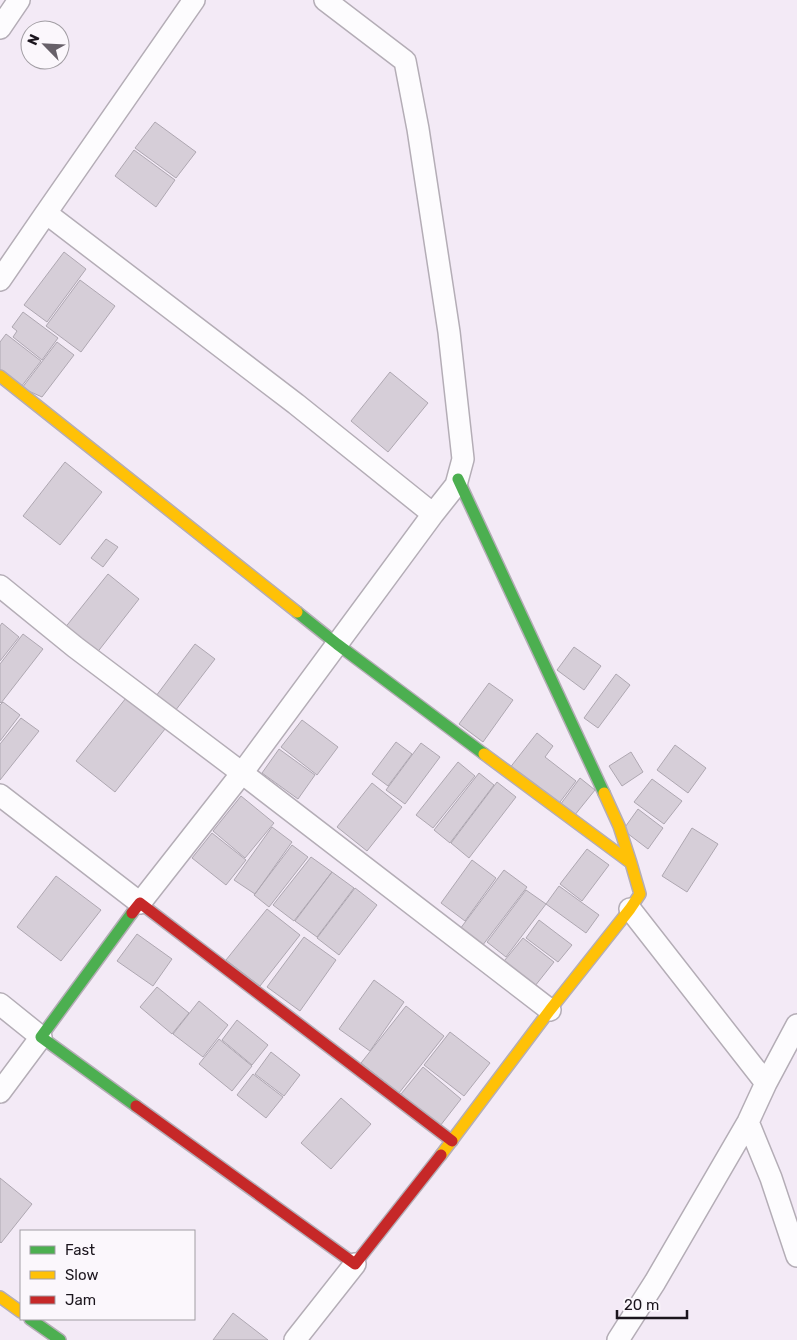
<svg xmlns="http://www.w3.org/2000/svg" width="797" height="1340" font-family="Rubik,sans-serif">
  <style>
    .building { fill: #d6ced8; stroke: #aea7b1 }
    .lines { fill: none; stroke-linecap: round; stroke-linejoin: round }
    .street-casing { stroke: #b4adb6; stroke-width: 24 }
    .fast-casing { stroke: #b4adb6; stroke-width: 14 }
    .slow-casing { stroke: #b4adb6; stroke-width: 14 }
    .jam-casing { stroke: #b4adb6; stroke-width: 14 }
    .street { stroke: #fdfcfe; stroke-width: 21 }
    .fast { stroke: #4caf50; stroke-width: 11 }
    .slow { stroke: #ffc107; stroke-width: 11 }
    .jam { stroke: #c62828; stroke-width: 11 }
  </style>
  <rect width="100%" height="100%" fill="#f3eaf6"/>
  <path class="building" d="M 155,122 L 196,152 L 176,178 L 135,148 Z
    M 134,150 L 175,180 L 156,207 L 115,176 Z
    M 64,252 L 86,269 L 47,322 L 24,305 Z
    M 80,280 L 115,306 L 81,352 L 46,326 Z
    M 23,312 L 58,338 L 42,360 L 13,337 L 17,331 L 12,327 Z
    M 6,334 L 41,361 L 21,387 L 0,371 L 0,342 Z
    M 57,342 L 74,355 L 42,397 L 22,388 Z
    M 390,372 L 428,403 L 388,452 L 351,421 Z
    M 65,462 L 102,492 L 60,545 L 23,516 Z
    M 106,539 L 118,547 L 103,567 L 91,558 Z
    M 108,574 L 139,599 L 96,654 L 64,629 Z
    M 2,623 L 19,637 L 0,661 L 0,626 Z
    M 23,634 L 43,649 L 1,703 L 0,702 L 0,664 Z
    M 195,644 L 215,659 L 175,711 L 156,696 Z
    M 574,647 L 601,666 L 584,690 L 557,670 Z
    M 616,674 L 630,685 L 598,728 L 584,718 Z
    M 489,683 L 513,700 L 483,742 L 459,724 Z
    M 126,698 L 165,729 L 115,792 L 76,761 Z
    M 3,702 L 20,715 L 0,741 L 0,705 Z
    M 21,718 L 39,731 L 0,780 L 0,744 Z
    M 302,720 L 338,747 L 317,775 L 281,747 Z
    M 537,733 L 553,746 L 545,757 L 576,781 L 557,806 L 509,769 Z
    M 396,742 L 412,754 L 388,786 L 372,774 Z
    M 421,743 L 440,757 L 405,804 L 386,790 Z
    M 675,745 L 706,768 L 688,793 L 657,770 Z
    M 279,749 L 315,775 L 298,799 L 262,773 Z
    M 631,752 L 643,772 L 622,786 L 609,766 Z
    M 458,762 L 475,776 L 433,828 L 416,815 Z
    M 479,773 L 494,785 L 450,843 L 434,830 Z
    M 580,778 L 595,790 L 574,816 L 560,805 Z
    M 652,779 L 682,801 L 664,824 L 634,802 Z
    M 497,782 L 516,797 L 469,858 L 451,843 Z
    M 372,783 L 402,807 L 367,851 L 337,827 Z
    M 241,796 L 274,823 L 245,858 L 213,831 Z
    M 638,809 L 663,828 L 648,849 L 623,830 Z
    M 272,827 L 292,842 L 255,894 L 234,880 Z
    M 692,828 L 718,844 L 687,892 L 662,876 Z
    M 212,833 L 246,860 L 226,885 L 192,858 Z
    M 292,845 L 308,857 L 269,907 L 254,895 Z
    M 587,849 L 609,865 L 582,901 L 560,884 Z
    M 311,857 L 332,872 L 294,921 L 273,905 Z
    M 472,860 L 496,878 L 465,921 L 441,903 Z
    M 504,870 L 527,887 L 479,950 L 457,933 Z
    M 332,872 L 354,888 L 317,937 L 295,921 Z
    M 56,876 L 101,910 L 61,961 L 17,927 Z
    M 559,886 L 599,915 L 586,933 L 546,904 Z
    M 355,888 L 377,905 L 339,955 L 317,938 Z
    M 526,890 L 546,904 L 506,957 L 487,942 Z
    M 267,909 L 300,935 L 260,986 L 226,960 Z
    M 539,920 L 572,945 L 558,962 L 526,938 Z
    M 137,934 L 172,959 L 153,986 L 117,961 Z
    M 304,937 L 336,960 L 300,1011 L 267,987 Z
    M 523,938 L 554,962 L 531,991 L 500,966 Z
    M 374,980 L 404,1002 L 370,1051 L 339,1029 Z
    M 157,987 L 189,1013 L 172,1034 L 140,1007 Z
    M 199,1001 L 228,1025 L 203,1057 L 173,1034 Z
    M 406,1006 L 444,1036 L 399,1093 L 361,1063 Z
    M 237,1020 L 268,1045 L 252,1065 L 222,1040 Z
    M 450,1032 L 490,1063 L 464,1096 L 424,1065 Z
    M 219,1039 L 252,1066 L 232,1091 L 199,1064 Z
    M 271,1052 L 300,1075 L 284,1096 L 255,1074 Z
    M 423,1067 L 461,1099 L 440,1126 L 401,1094 Z
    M 253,1074 L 283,1097 L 266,1118 L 237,1095 Z
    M 341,1098 L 371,1124 L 331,1169 L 301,1143 Z
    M 0,1178 L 32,1204 L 1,1243 L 0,1242 Z
    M 233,1313 L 268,1340 L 213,1340 Z"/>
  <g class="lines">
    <g class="street-casing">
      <path id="street" d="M 0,28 L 19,0
        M 46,213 L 194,0
        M 0,280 L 46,213 L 296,404 L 433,514 L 456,485 L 463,459 L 449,332 L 418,129 L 405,61 L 325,0
        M 433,514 L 242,773 L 550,1010
        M 0,586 L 75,647 L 242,773 L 140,903 L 0,795
        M 0,1004 L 41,1037 L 0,1092
        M 766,1083 L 797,1025
        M 748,1122 L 771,1178 L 797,1256
        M 295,1340 L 355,1264
        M 618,1340 L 655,1282 L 748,1122 L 766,1083 L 630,909"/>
    </g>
    <g class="fast-casing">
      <path id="fast" d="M 458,479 L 604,793
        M 297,612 L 337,644 L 484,754
        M 132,913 L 41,1037 L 136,1106
        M 30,1319 L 60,1340"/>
    </g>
    <g class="slow-casing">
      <path id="slow" d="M 0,376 L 297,612
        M 484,754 L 631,863 L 619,826 L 604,793
        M 441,1155 L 550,1010 L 630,909 L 640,894 L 631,863
        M 0,1297 L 21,1312"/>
    </g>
    <g class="jam-casing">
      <path id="jam" d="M 132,913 L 140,903 L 452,1141
        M 136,1106 L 355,1264 L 441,1155"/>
    </g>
    <use href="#street" class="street"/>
    <use href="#fast" class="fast"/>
    <use href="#slow" class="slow"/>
    <use href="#jam" class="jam"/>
  </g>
  <rect x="20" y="1230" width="175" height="90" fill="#fbf7fc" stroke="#a19da3"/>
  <rect x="30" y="1246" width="25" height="8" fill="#4caf50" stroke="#a19da3"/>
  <text x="65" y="1255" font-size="15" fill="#1b151d">Fast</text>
  <rect x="30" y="1271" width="25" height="8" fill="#ffc107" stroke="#a19da3"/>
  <text x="65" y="1280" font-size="15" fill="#1b151d">Slow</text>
  <rect x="30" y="1296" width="25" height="8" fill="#c62828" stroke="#a19da3"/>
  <text x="65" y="1305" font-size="15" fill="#1b151d">Jam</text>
  <g transform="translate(45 45) rotate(294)"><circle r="24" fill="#fbf7fc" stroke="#a19da3"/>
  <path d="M0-4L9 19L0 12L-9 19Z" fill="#676069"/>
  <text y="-8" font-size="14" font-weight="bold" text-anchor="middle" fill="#1b151d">N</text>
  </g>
  <path d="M617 1310v8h70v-8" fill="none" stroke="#1b151d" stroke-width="2.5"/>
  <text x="624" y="1310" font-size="15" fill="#1b151d" stroke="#fbf7fc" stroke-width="4" paint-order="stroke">20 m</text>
</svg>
